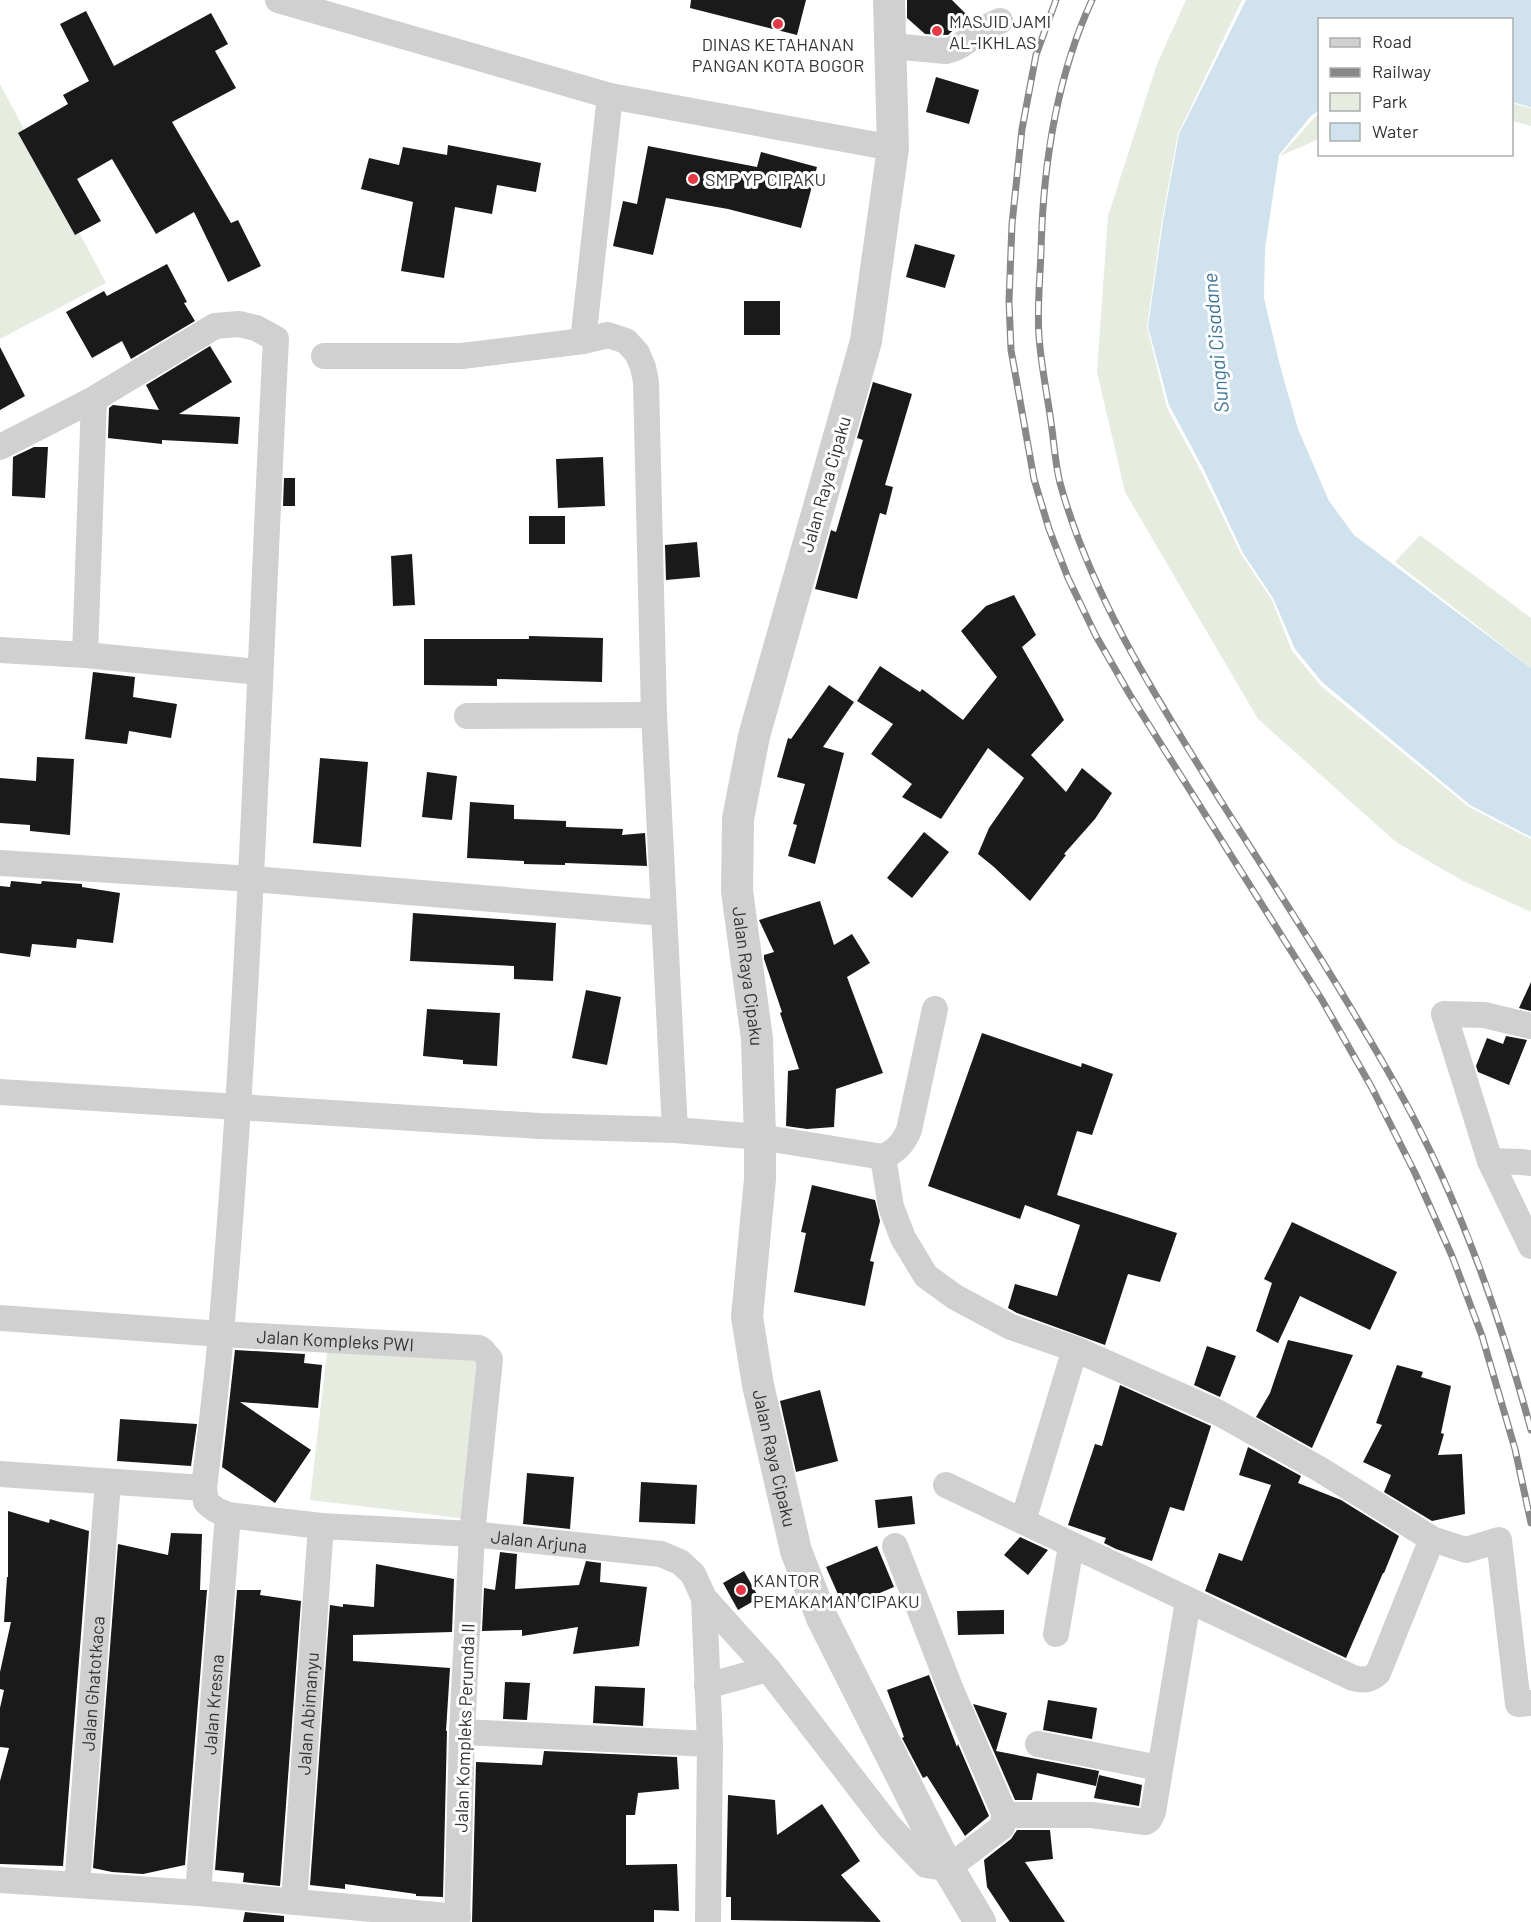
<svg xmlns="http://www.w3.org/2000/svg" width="1531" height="1922" font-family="Barlow,sans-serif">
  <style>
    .green { fill: #e6ecdf }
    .water { fill: #cfe2ee }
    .building { fill: #1a1a1a }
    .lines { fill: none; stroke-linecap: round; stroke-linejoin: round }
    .minor { stroke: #d0d0d0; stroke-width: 26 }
    .tertiary { stroke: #d0d0d0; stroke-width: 32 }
    .rail-casing { stroke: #888; stroke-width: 7 }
    .rail { stroke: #fff; stroke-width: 4.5; stroke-dasharray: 14; stroke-linecap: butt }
    .poi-dot { fill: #e63946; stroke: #fff; stroke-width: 2 }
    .labels { text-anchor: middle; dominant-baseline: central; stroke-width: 6; stroke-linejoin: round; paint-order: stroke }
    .poi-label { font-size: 18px; fill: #333; stroke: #fff; text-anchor: start }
    .street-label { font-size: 18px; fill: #333; stroke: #fff }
    .water-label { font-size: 20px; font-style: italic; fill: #3f7597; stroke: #fff }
  </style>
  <rect width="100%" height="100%" fill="#fff"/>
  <path class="green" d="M 1186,0 L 1242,0 L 1178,134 L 1162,220 L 1147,327 L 1167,408 L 1202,473 L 1241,554 L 1272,600 L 1292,651 L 1321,686 L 1469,807 L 1531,839 L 1531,912 L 1463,881 L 1396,842 L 1258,719 L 1125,492 L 1097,372 L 1108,216 L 1157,64 Z
    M 0,84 L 106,283 L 0,339 Z
    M 1512,103 L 1531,108 L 1531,126 L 1512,121 Z
    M 1319,114 L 1319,139 L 1280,156 L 1314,118 Z
    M 1420,535 L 1531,618 L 1531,668 L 1395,562 Z
    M 328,1343 L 489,1358 L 476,1520 L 310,1500 Z"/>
  <path class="water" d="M 1246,0 L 1531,0 L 1531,107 L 1512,102 L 1512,20 L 1320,20 L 1319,110 L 1311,116 L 1279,155 L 1265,249 L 1264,298 L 1279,362 L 1298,429 L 1329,501 L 1354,535 L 1531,668 L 1531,837 L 1470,805 L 1322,682 L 1295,649 L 1273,598 L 1243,553 L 1205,472 L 1169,405 L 1148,327 L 1163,221 L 1179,134 Z"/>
  <path class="building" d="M 691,0 L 806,0 L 797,35 L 690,8 Z
    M 907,0 L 952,0 L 968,16 L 948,35 L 925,34 L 907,18 Z
    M 86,11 L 114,66 L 211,13 L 228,44 L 215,51 L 236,88 L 172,122 L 231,223 L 238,220 L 261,266 L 228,282 L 194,212 L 156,234 L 112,159 L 77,179 L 101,221 L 75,235 L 18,133 L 68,104 L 63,95 L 89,81 L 60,24 Z
    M 936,77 L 979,90 L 969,124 L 926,112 Z
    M 448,145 L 541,163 L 536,192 L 497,185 L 492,214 L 455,207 L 444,278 L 401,271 L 413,202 L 361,189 L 369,158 L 399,165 L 403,147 L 447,155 Z
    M 648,146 L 757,167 L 761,152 L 817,167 L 801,228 L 728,209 L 666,198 L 653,255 L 613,246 L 623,201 L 637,204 Z
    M 915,244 L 955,255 L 945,288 L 906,277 Z
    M 167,264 L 187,302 L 184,303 L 195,321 L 131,359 L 122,341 L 92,358 L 66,312 L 104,291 L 107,296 Z
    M 744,301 L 780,301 L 780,335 L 744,335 Z
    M 210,346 L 232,382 L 179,414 L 240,417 L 238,444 L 162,440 L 162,444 L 108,438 L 109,408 L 113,405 L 159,410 L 146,385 Z
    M 0,347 L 25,396 L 0,410 Z
    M 873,382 L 912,394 L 885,485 L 893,487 L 886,515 L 880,513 L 857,599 L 815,589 L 831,530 L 836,532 L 863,440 L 857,438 Z
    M 34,447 L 48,447 L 45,498 L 12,496 L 13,457 Z
    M 603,457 L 605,506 L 558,508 L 556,459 Z
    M 284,478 L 295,478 L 295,506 L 283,506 Z
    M 529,516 L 565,516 L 565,544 L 529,544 Z
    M 697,542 L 700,577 L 666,580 L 665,545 Z
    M 412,554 L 415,605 L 393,606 L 391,556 Z
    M 1014,595 L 1036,635 L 1022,647 L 1064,720 L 1031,755 L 1066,792 L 1082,768 L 1112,793 L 1095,819 L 1064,854 L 1066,855 L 1030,901 L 994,867 L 978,854 L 989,828 L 1024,778 L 988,748 L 941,819 L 902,797 L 912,784 L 871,754 L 893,724 L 857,701 L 880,666 L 920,692 L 922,689 L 963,720 L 997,677 L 961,631 L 986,606 Z
    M 529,636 L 603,638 L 602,682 L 497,679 L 497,686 L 424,685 L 424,639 L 529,639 Z
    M 93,672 L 135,677 L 133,697 L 177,704 L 171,738 L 129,731 L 127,744 L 85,739 Z
    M 829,685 L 854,702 L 823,747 L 844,753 L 815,864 L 788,856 L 797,825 L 793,824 L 805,784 L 777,777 L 788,738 L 791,739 Z
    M 37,757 L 74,759 L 70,835 L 30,831 L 30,825 L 0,823 L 0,778 L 36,781 Z
    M 320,758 L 368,762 L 361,847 L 313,843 Z
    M 427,772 L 457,776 L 452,820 L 422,817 Z
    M 470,802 L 514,805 L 514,819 L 566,821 L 566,827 L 623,829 L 622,835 L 645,833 L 647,866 L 565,863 L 565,865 L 524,864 L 524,861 L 467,858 Z
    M 924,832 L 949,852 L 912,898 L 887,878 Z
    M 11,881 L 41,884 L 42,881 L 82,884 L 82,887 L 120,893 L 113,943 L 77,939 L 76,948 L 32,944 L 30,957 L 0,953 L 0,886 L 10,887 Z
    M 820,901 L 834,945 L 852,934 L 870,963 L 847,977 L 883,1073 L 836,1089 L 834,1127 L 807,1129 L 786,1126 L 788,1071 L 799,1069 L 780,1013 L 782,1012 L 764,959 L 764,955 L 774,952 L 759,920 Z
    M 413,913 L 556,923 L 553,981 L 514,979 L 514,966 L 410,961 Z
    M 1531,982 L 1531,1011 L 1519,1008 Z
    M 586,990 L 621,997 L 607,1065 L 572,1058 Z
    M 427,1009 L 500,1013 L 497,1066 L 463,1064 L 463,1060 L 423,1056 Z
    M 982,1033 L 1081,1067 L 1082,1063 L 1113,1074 L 1092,1135 L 1077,1131 L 1057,1195 L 1177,1233 L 1160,1282 L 1128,1274 L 1105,1345 L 1017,1313 L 1008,1308 L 1015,1284 L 1057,1296 L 1080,1225 L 1025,1205 L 1020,1219 L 928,1186 Z
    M 1506,1036 L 1527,1040 L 1509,1085 L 1478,1072 L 1476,1066 L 1487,1038 L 1503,1044 Z
    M 812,1185 L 875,1200 L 880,1221 L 870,1261 L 874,1262 L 865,1306 L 794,1292 L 806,1233 L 801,1232 Z
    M 1292,1222 L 1397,1272 L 1370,1330 L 1300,1296 L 1278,1343 L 1256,1331 L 1272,1283 L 1264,1279 Z
    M 1288,1340 L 1353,1355 L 1312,1448 L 1256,1417 L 1270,1393 Z
    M 1207,1346 L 1236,1356 L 1220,1397 L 1194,1385 Z
    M 235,1350 L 305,1354 L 304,1363 L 322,1365 L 318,1408 L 240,1402 L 311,1450 L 275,1503 L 222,1467 Z
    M 1397,1365 L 1423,1372 L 1421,1377 L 1451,1386 L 1441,1433 L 1444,1434 L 1438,1455 L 1462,1454 L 1465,1514 L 1432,1521 L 1384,1492 L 1391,1475 L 1363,1462 L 1382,1425 L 1376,1423 Z
    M 1120,1385 L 1211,1426 L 1184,1511 L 1170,1507 L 1152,1561 L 1116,1549 L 1104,1543 L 1106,1538 L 1068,1525 L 1095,1444 L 1102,1446 Z
    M 820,1390 L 838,1461 L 796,1472 L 780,1401 Z
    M 120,1419 L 197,1424 L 191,1466 L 117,1461 Z
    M 1248,1447 L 1301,1476 L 1298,1483 L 1341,1500 L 1399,1536 L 1384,1573 L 1383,1573 L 1346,1658 L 1205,1591 L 1219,1553 L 1242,1561 L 1271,1485 L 1239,1475 Z
    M 527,1473 L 574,1477 L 570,1529 L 523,1524 Z
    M 641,1482 L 697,1485 L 695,1524 L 639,1522 Z
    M 912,1496 L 915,1524 L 878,1528 L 875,1500 Z
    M 8,1511 L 49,1523 L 50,1519 L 89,1531 L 63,1866 L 0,1864 L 0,1781 L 9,1748 L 0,1747 L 0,1708 L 4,1690 L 0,1689 L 0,1672 L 11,1622 L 4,1622 L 7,1577 L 8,1577 Z
    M 171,1533 L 202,1534 L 200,1590 L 207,1590 L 185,1865 L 143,1874 L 112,1872 L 93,1868 L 118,1544 L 168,1555 Z
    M 1020,1537 L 1048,1550 L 1028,1575 L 1004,1555 Z
    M 877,1546 L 894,1587 L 844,1608 L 826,1567 Z
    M 500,1552 L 517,1554 L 515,1589 L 579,1585 L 586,1561 L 601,1563 L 600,1582 L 647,1587 L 639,1646 L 573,1654 L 578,1627 L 522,1636 L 522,1630 L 482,1631 L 484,1588 L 495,1590 Z
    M 376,1564 L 454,1579 L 452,1632 L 353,1635 L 353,1661 L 450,1668 L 446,1731 L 447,1731 L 443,1897 L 416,1896 L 416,1894 L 345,1884 L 345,1889 L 310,1885 L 330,1605 L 343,1607 L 343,1604 L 374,1607 Z
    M 744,1571 L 759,1598 L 738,1610 L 723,1583 Z
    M 237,1590 L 261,1590 L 260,1595 L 301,1601 L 280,1886 L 243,1882 L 244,1873 L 215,1870 Z
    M 1004,1610 L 1004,1634 L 958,1635 L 957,1611 Z
    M 929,1675 L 957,1747 L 958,1744 L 989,1816 L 965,1836 L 927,1776 L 923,1778 L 902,1738 L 904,1737 L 887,1690 Z
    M 505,1682 L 530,1683 L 527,1720 L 503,1719 Z
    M 595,1686 L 645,1688 L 643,1726 L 593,1723 Z
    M 1048,1700 L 1097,1708 L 1092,1739 L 1043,1730 Z
    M 973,1704 L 1007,1713 L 996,1751 L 1099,1771 L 1096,1786 L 1037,1773 L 1032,1800 L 1015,1800 Z
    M 544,1751 L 677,1757 L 679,1789 L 638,1793 L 635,1815 L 626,1815 L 626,1865 L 677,1864 L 679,1911 L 654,1910 L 654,1922 L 472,1922 L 476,1762 L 542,1765 Z
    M 1099,1775 L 1142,1785 L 1139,1806 L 1094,1798 Z
    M 728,1795 L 775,1800 L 777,1835 L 822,1804 L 860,1861 L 841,1875 L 881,1922 L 731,1920 L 731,1897 L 726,1897 Z
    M 1017,1830 L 1050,1830 L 1053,1859 L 1025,1862 L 1065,1922 L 1010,1922 L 987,1887 L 984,1860 L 1011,1839 Z
    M 245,1912 L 284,1916 L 284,1922 L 243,1922 Z"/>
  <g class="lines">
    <g class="minor">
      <path d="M 278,0 L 610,96 L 893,148"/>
      <path d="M 891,46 L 946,51 C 966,47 980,28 1000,21"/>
      <path d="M 583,341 L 610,96"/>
      <path d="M 324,356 L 462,356 L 583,341 L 608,335 L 626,341 L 637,353 L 643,367 L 646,382 L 654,715 L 675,1130"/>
      <path id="s1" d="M 0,447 L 94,399 L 215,326 L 239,324 L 256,328 L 276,339 C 259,670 250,1002 221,1332 C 217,1384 210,1436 204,1488 L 206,1502 L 216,1510 L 228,1515 L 321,1526 L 472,1534 L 661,1554 L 680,1562 L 693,1574 L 704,1598 L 768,1669 L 889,1826 L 926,1865 L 948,1868 L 1002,1827 L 1005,1815 L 1091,1815 L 1146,1822 L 1149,1820 L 1153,1812 L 1188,1601"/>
      <path d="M 0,650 L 85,655 L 259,672"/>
      <path d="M 85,655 L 94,399"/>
      <path d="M 467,716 L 654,715"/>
      <path d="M 0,863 L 252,879 L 663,913"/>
      <path d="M 1531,1026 L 1484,1015 L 1444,1014 L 1490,1161 L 1531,1246"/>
      <path d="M 0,1092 L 539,1126 L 675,1130 L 760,1137 L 883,1157 C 896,1151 903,1144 909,1130 L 935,1009"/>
      <path d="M 883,1157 L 891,1207 L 903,1238 L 926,1276 L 955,1297 L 1011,1327 L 1075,1349 L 1219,1413 L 1321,1470 L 1432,1539 L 1466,1550 L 1499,1540 L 1518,1704 L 1531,1703"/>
      <path d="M 1490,1161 L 1521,1162 L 1531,1163"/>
      <path id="s2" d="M 0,1318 L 221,1334 L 479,1348 L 483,1351 L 490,1359 L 472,1534 L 462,1732 L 457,1922"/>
      <path d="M 0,1474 L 204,1488"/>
      <path d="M 946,1485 L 1353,1678 C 1364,1681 1370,1680 1378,1673 L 1432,1539"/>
      <path d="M 1023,1521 L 1075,1349"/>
      <path d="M 895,1546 L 951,1690 L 1005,1815"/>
      <path d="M 704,1598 L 710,1744 L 708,1922"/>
      <path d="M 1056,1634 L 1071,1546"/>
      <path d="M 707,1686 L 768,1669"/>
      <path d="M 462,1732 L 710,1744"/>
      <path d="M 1038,1744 L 1159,1768"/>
      <path d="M 0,1880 L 198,1893 L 458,1917"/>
      <path id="s3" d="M 77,1885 L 108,1482"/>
      <path id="s4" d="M 198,1893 L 228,1515"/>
      <path id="s5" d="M 294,1902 L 321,1526"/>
    </g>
    <path class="tertiary" id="s6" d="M 889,0 L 893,148 L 866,341 L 754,736 L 738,819 L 737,891 L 757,1039 L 760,1137 L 760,1179 L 747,1317 L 758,1385 L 796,1551 L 822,1618 L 948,1868 L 980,1922"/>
    <g class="rail-casing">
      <path id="rail" d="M 1056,0 L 1036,55 L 1022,129 L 1012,224 L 1009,301 L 1011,350 L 1034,479 L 1049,529 L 1068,578 L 1096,636 L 1130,695 L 1322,1000 L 1372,1088 L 1415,1173 L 1452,1256 L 1482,1336 L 1515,1449 L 1531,1523
        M 1092,0 C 1056,78 1043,165 1041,251 C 1040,279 1037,308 1039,336 C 1041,365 1047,393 1051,422 C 1054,442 1055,463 1060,483 C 1092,599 1159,702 1222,803 C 1282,897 1343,991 1398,1089 C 1458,1196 1499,1312 1531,1430"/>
    </g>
    <use href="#rail" class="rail"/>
  </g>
  <g class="poi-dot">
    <circle cx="778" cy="24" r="6"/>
    <circle cx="937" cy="31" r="6"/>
    <circle cx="693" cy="179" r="6"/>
    <circle cx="741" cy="1590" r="6"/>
  </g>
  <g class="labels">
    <g class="poi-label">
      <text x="949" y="21">MASJID JAMI<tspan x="949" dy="21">AL-IKHLAS</tspan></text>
      <text x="778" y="44" text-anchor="middle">DINAS KETAHANAN<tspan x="778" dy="21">PANGAN KOTA BOGOR</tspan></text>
      <text x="705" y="179">SMP YP CIPAKU</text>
      <text x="753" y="1580">KANTOR<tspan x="753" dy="21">PEMAKAMAN CIPAKU</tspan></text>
    </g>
    <g class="street-label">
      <text transform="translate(825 484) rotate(-74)">Jalan Raya Cipaku</text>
      <text stroke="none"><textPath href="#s6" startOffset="996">Jalan Raya Cipaku</textPath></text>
      <text stroke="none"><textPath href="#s2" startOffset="336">Jalan Kompleks PWI</textPath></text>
      <text stroke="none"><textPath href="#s6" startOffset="1482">Jalan Raya Cipaku</textPath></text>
      <text stroke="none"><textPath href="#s1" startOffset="1815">Jalan Arjuna</textPath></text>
      <text stroke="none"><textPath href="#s3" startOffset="202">Jalan Ghatotkaca</textPath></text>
      <text stroke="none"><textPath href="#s4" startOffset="189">Jalan Kresna</textPath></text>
      <text stroke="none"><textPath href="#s5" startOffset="189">Jalan Abimanyu</textPath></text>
      <text transform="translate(464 1728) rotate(-88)">Jalan Kompleks Perumda II</text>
    </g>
    <g class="water-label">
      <text transform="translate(1215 343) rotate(-95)">Sungai Cisadane</text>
    </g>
  </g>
  <rect x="1318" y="18" width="195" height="138" fill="#ffffff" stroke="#adadad" stroke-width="1.5"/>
  <rect x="1330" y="38" width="30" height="9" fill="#d0d0d0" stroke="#adadad" stroke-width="1.5"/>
  <text x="1372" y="48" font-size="18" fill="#333333">Road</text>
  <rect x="1330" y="68" width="30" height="9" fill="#888888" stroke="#adadad" stroke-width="1.5"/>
  <text x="1372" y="78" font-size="18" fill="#333333">Railway</text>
  <rect x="1330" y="93" width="30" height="18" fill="#e6ecdf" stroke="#adadad" stroke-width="1.5"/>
  <text x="1372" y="108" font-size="18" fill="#333333">Park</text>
  <rect x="1330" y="123" width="30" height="18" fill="#cfe2ee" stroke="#adadad" stroke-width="1.5"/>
  <text x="1372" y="138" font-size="18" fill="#333333">Water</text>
</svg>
